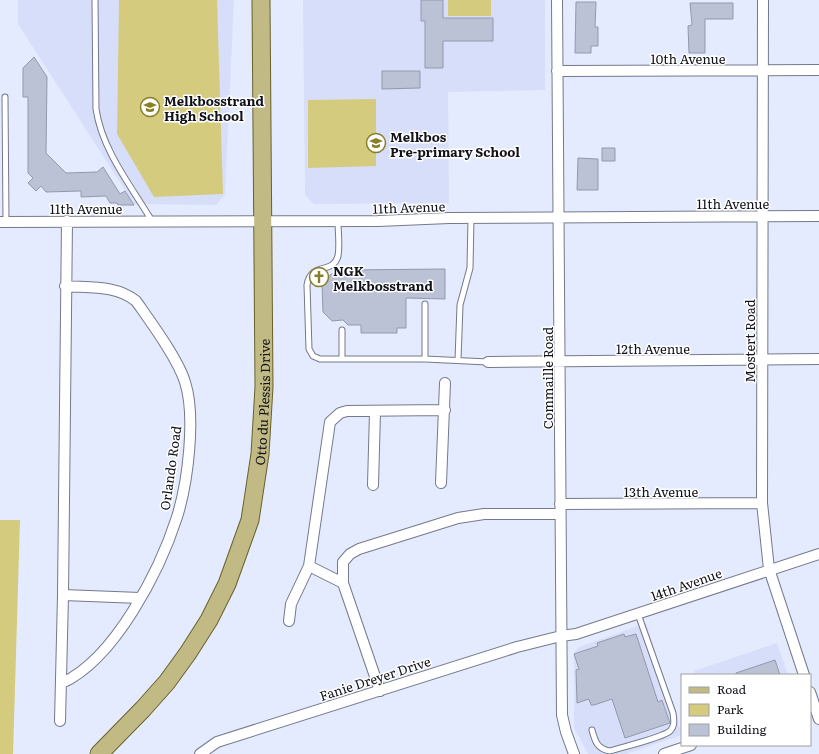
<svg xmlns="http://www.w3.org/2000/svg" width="819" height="754" font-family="Literata,serif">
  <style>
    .built { fill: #d7def9 }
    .green { fill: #d4cb7e }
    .building { fill: #bcc2d5; stroke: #9398ab }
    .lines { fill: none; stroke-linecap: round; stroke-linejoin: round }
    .lane-casing { stroke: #74798b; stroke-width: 7 }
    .street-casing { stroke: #74798b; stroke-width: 12 }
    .primary-casing { stroke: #68612a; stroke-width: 19 }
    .lane { stroke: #fff; stroke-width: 5 }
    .street { stroke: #fff; stroke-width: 10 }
    .primary { stroke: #c1ba85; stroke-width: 17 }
    .labels { text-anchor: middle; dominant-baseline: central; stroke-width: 3; stroke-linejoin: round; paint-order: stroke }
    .street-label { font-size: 13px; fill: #111219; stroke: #fff }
    .poi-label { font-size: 13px; font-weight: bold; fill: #111219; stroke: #fff; text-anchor: start }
  </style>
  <rect width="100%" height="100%" fill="#e5ebff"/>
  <path class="built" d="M 18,0 L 234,0 L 225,195 L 216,205 L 134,204 L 18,24 Z
    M 303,0 L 545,0 L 545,90 L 448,92 L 449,203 L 314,204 L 305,195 Z
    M 646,623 L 682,735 L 626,754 L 588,754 L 574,728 L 574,653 L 579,647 Z
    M 777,643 L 788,675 L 696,675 L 694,671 Z"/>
  <path class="green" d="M 119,0 L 217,0 L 223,194 L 154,197 L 117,134 Z
    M 448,0 L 491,0 L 491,16 L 448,16 Z
    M 376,99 L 376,166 L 308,168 L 308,100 Z
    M 0,520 L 20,520 L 13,754 L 0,754 Z"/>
  <path class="building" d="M 421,0 L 443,0 L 443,18 L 493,18 L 493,41 L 443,41 L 443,68 L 425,68 L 425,21 L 421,21 Z
    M 576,2 L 596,2 L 595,27 L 598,27 L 598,46 L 591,46 L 591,53 L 575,53 Z
    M 690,3 L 733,3 L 733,19 L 705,19 L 705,53 L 689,53 L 688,26 L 692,25 Z
    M 34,57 L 47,77 L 46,153 L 66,173 L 97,172 L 103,167 L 120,194 L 125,191 L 134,205 L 118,205 L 117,203 L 110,203 L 106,196 L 81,197 L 81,191 L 46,192 L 41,186 L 36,191 L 28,183 L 33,178 L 28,173 L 28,97 L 23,97 L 23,68 Z
    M 382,71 L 420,71 L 420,88 L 382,89 Z
    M 602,148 L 615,148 L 615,161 L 602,161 Z
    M 578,158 L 598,159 L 598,190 L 577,190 Z
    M 445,269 L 445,299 L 406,298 L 406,328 L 397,328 L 397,333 L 361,333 L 361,325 L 348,325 L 343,320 L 332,321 L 323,312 L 322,284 L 331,274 L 345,274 L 345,270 Z
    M 624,634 L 625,637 L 636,634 L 658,702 L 662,700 L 670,723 L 625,738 L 612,699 L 594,705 L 591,705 L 589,699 L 577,703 L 576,670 L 579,669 L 574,654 L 598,646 L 597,643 Z
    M 775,660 L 780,675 L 736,675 L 736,673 Z"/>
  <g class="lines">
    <g class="lane-casing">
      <path id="lane" d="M 95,0 L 96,109 C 102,150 131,186 152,221
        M 5,97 L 6,222
        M 338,221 C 338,232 340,245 338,256 C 333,275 311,261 307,285 L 309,349 L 313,356 L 320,359 L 425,359 L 488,362
        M 425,304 L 425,359
        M 342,330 L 342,358
        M 458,360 L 460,305 L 470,268 L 471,218
        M 592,730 C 595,741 597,749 610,751 C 622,747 662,738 670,731 C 675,726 674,720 673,713 L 638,614"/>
    </g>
    <g class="street-casing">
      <path id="street" d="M 557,0 L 562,715 L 566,732 L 574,754
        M 763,0 L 762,503 L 769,569 L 804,675
        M 557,71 L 819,70
        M 0,222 L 378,221 L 449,218 L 819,216
        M 488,362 L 819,359
        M 441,483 L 445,383
        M 373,485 L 375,412
        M 560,504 L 762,503
        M 309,566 L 343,583
        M 63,595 L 140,598
        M 289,621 L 291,604 L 309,566 L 330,422 L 340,413 L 347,411 L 445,410
        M 62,683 C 115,659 160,570 177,517 C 188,482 196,416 185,382 C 178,359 150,321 136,301 C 116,285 90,288 65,286
        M 380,691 L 343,583 L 343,562 L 350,554 L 359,549 L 458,518 L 484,514 L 560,514
        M 810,692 L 819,719
        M 60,721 L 63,595 L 67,221
        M 200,754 L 217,742 L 517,647 L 561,636 L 576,634 L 819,554
        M 664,754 L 691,745"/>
    </g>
    <g class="primary-casing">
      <g id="primary">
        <path id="s1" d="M 99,754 L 143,709 L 167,682 L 188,653 L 209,620 L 227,584 L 250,520 L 260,454 L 264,387 L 261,0"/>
      </g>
    </g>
    <use href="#lane" class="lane"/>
    <use href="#street" class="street"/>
    <use href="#primary" class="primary"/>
  </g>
  <defs>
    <g id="school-ring" transform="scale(1)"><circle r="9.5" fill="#fff" stroke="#897f26" stroke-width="1.5"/><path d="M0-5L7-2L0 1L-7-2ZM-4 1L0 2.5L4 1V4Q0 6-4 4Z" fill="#897f26"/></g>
    <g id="church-ring" transform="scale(1)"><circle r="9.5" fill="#fff" stroke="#897f26" stroke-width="1.5"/><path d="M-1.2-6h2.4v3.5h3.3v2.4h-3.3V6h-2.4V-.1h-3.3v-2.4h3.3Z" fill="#897f26"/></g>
  </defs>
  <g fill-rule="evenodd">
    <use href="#school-ring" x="150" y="107"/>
    <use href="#school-ring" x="376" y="143"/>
    <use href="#church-ring" x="319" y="277"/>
  </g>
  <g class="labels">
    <g class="street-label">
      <text x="688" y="58">10th Avenue</text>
      <text x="733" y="203">11th Avenue</text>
      <text transform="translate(409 207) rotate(-2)">11th Avenue</text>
      <text x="86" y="208">11th Avenue</text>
      <text transform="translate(749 341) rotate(-90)">Mostert Road</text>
      <text x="653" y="348">12th Avenue</text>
      <text transform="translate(547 378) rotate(-90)">Commaille Road</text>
      <text stroke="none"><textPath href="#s1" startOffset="401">Otto du Plessis Drive</textPath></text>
      <text transform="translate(170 468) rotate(-82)">Orlando Road</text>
      <text x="661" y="491">13th Avenue</text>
      <text transform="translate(686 584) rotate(-19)">14th Avenue</text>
      <text transform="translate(375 678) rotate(-18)">Fanie Dreyer Drive</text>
    </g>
    <g class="poi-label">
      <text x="164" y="100">Melkbosstrand<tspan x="164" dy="15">High School</tspan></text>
      <text x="390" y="136">Melkbos<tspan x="390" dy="15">Pre-primary School</tspan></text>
      <text x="333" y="270">NGK<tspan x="333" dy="15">Melkbosstrand</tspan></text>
    </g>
  </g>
  <rect x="681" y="674" width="130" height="72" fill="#ffffff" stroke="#a0a0a3"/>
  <rect x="689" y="687" width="20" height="6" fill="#c1ba85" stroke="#a0a0a3"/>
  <text x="717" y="694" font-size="12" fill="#111219">Road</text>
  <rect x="689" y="704" width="20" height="12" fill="#d4cb7e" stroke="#a0a0a3"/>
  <text x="717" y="714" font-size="12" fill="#111219">Park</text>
  <rect x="689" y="724" width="20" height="12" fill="#bcc2d5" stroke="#a0a0a3"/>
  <text x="717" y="734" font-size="12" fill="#111219">Building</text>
</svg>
